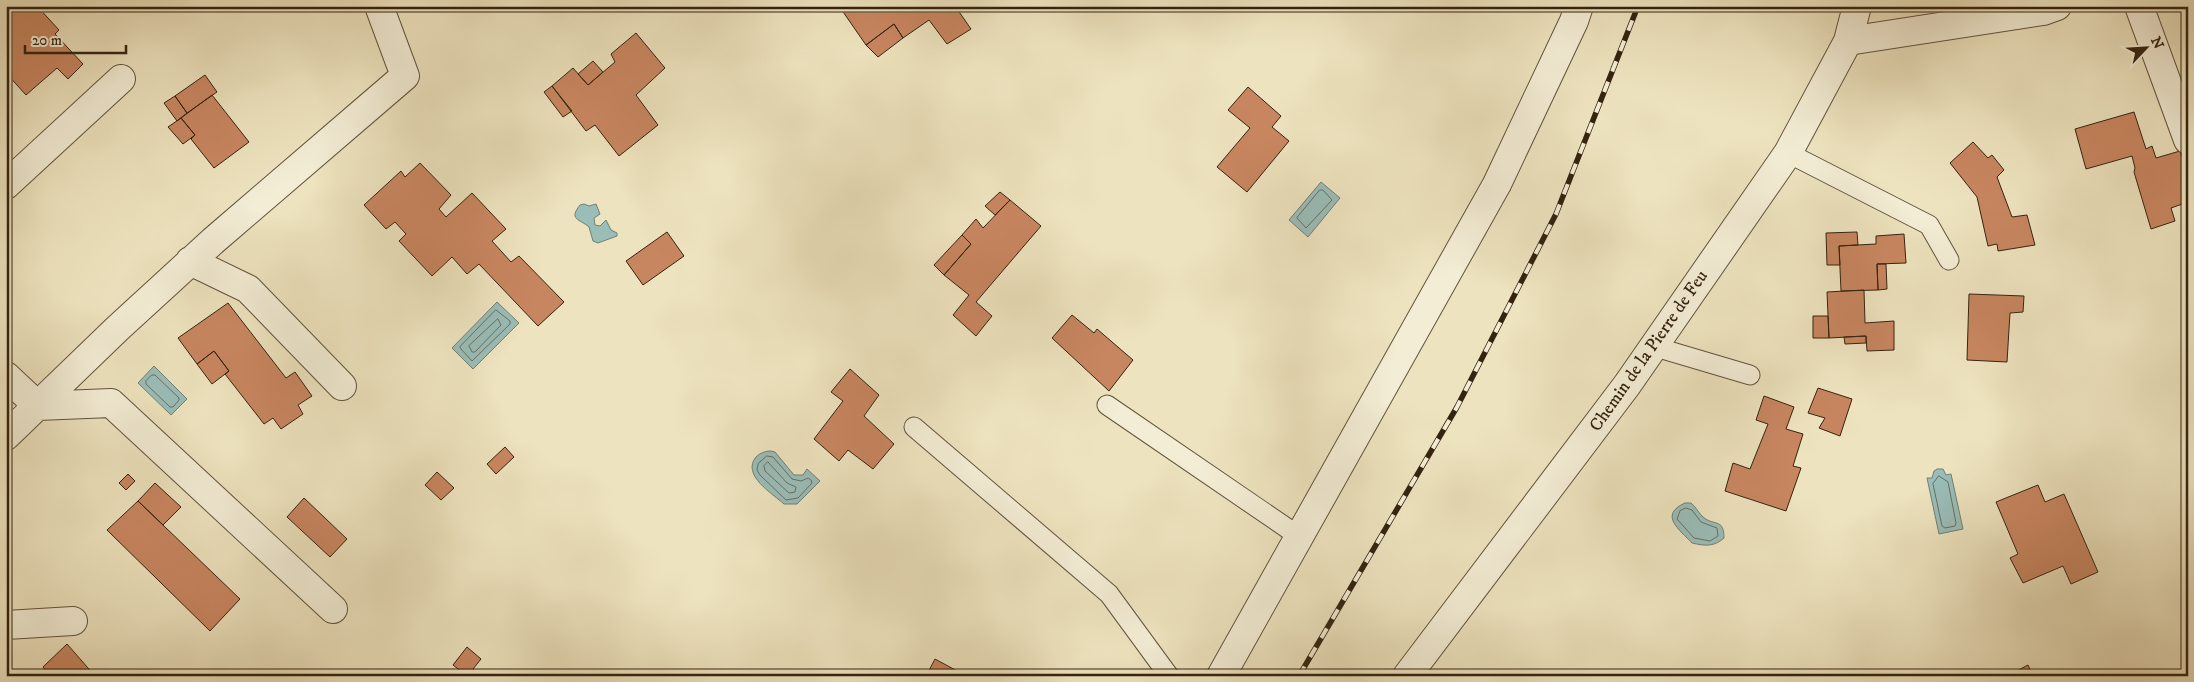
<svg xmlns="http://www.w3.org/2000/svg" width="2194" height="682" font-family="'IM FELL DW Pica',serif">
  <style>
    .water { fill: #9abdb8; stroke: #717f75 }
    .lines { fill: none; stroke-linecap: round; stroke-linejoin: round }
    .shore { stroke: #677064; stroke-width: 1 }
    .building { fill: #c88660; stroke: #342310 }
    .lane-casing { stroke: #62533c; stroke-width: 21 }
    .street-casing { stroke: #62533c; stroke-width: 30 }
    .lane { stroke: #f3edd5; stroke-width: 19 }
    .street { stroke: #f3edd5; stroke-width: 28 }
    .rail-casing { stroke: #342310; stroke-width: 5.5 }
    .rail { stroke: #f3edd5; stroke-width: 4; stroke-dasharray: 11; stroke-linecap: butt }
    .labels { text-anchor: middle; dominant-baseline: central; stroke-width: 5; stroke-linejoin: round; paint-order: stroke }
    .street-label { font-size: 18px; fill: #342310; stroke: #f3edd5 }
  </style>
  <rect width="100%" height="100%" fill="#ede3be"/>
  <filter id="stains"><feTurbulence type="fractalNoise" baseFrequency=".004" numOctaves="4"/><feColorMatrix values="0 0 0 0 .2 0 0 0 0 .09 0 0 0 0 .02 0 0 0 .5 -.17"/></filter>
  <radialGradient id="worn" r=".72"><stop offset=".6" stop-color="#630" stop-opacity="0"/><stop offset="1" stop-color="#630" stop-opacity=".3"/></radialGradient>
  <path class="water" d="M 1321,182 L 1340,198 L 1308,237 L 1289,220 Z
    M 584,204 L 589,206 L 596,204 L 600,214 L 594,218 L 595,225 L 600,226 L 606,220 L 611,230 L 617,233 L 617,236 L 598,243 L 593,241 L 589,227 C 580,219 568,220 580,205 Z
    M 497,302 L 519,323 L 473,369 L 452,348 Z
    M 154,366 L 187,399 L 171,415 L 138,383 Z
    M 771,451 L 775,452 L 794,475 L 803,475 L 807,469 L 820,481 L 797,504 L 784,504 C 773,494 741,475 756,457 C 760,453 765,451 771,451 Z
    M 1937,469 L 1943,469 L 1946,475 L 1951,474 L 1963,529 L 1939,534 L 1927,478 L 1932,478 L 1934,471 Z
    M 1685,503 L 1691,503 C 1696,507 1698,512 1702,516 C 1713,527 1724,517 1724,538 C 1714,547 1705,546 1692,543 C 1680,530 1658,515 1685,503 Z"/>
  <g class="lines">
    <path class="shore" d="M 1320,190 L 1323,190 L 1332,200 L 1306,228 L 1297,218 Z
      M 496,310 L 510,321 L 510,324 L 472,361 L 461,349 L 460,347 Z
      M 498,319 L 501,325 L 475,352 L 472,352 L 469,346 Z
      M 152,375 L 155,375 L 179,398 L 179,400 L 173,407 L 170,407 L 146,384 L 146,381 Z
      M 767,456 L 773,457 L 792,479 L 801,481 L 808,478 L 811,480 L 812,483 L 798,498 L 786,500 L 760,475 L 757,470 L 758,464 Z
      M 768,462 L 787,483 L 796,487 L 795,492 L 789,493 L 765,471 L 764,466 Z
      M 1939,476 L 1948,482 L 1956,523 L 1955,526 L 1945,528 L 1942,526 L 1933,484 Z
      M 1686,508 L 1692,510 L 1701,522 L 1717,528 L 1718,536 L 1710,541 L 1694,538 L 1677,519 L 1680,511 Z"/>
  </g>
  <path class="building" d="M 6,6 L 37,6 L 59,30 L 55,34 L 83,64 L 68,79 L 57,68 L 26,95 L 6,73 Z
    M 839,6 L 955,6 L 971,29 L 947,44 L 929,20 L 903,38 L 894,24 L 866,45 Z
    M 894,24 L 903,38 L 878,57 L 866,45 Z
    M 636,33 L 665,68 L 636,95 L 658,125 L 619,156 L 595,125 L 586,131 L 552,86 L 573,68 L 588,85 L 615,62 L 611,54 Z
    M 593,61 L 603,72 L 588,85 L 578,74 Z
    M 205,75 L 217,92 L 187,113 L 175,96 Z
    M 552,86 L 572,111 L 563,117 L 544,92 Z
    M 1248,87 L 1281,116 L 1272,127 L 1289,141 L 1247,192 L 1217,167 L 1250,128 L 1228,110 Z
    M 212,95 L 249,142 L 214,168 L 191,139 L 195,135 L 181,118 Z
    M 175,96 L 187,113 L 177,121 L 164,103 Z
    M 2134,112 L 2146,149 L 2152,146 L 2156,158 L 2180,151 L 2188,172 L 2188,181 L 2184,181 L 2188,202 L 2171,208 L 2175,221 L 2151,229 L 2134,172 L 2135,168 L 2132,156 L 2086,169 L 2075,129 Z
    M 181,118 L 195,135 L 183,144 L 168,127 Z
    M 1973,142 L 1988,158 L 1992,155 L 2004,170 L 1997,177 L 2012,217 L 2027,215 L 2035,245 L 1998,251 L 1997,244 L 1988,246 L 1977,197 L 1950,163 Z
    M 420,163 L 451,195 L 439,209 L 446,217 L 472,193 L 506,229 L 492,241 L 511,262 L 519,256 L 564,302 L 538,326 L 479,264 L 467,274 L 452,257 L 432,276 L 399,241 L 406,234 L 395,222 L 386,229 L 364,205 L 401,171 L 405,177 Z
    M 1000,192 L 1010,200 L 995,215 L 985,206 Z
    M 1010,200 L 1041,226 L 976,302 L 992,316 L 976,336 L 953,315 L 969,295 L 944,275 L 971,244 L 962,235 L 976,219 L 983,228 Z
    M 667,232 L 684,256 L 643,285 L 626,261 Z
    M 1857,232 L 1858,245 L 1839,246 L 1840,265 L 1827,265 L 1826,233 Z
    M 1904,234 L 1906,263 L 1877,264 L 1878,290 L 1841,291 L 1839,246 L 1876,244 L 1876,236 Z
    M 962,235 L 971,244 L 944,275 L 934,265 Z
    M 1877,264 L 1886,264 L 1887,289 L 1878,290 Z
    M 1864,290 L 1865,323 L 1894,321 L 1894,350 L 1867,351 L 1866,336 L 1829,338 L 1827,292 Z
    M 1969,294 L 2024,296 L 2023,312 L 2010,313 L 2007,362 L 1967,360 Z
    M 228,303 L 286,378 L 295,372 L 312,396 L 298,405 L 303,414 L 281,429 L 273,418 L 264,424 L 225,374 L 229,371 L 214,351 L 197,364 L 178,338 Z
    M 1072,315 L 1094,333 L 1097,329 L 1133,360 L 1109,391 L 1052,338 Z
    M 1813,316 L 1828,316 L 1829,338 L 1813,338 Z
    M 1866,336 L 1866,343 L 1845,344 L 1844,337 Z
    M 214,351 L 229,371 L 212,384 L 197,364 Z
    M 850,369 L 879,395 L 864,416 L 894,444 L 873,469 L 848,450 L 839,461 L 814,439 L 843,401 L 831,392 Z
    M 1818,388 L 1852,399 L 1840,436 L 1819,428 L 1825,418 L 1808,413 Z
    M 1764,396 L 1794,407 L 1786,429 L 1803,434 L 1793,466 L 1801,468 L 1786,511 L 1725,491 L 1733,463 L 1750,469 L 1768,424 L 1756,420 Z
    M 505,447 L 514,457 L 496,474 L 487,464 Z
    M 437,472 L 454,488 L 441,500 L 425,485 Z
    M 128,474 L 135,481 L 126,490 L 119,483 Z
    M 155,483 L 181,507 L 163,525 L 138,501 Z
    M 2038,485 L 2045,502 L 2064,494 L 2098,572 L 2071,584 L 2063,566 L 2023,583 L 2010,558 L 2018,554 L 1996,502 Z
    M 304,498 L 347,539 L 330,557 L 287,517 Z
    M 138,501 L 240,599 L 210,631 L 107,530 Z
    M 67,644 L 95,676 L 50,676 L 43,667 Z
    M 467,647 L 481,659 L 473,669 L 480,676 L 467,676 L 453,665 Z
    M 935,659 L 959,672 L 956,676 L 926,676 Z
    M 2028,665 L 2033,676 L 2007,676 Z"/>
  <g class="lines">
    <g class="lane-casing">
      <path id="lane" d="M 1947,26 L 1956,6
        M 1788,153 L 1929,225 L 1949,260
        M 1652,346 L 1750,375
        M 1107,405 L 1300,537
        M 914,427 L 1109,594 L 1169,676"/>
    </g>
    <g class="street-casing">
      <path id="street" d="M 2139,6 L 2188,140
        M 1848,41 L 2043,11 L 2057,6
        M 6,185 L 121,79
        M 190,261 L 248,289 L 342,386
        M 6,376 L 38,406 L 111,403 L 333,609
        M 6,436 L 118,328 L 213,241 L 405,76 L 379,6
        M 6,625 L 73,621
        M 1221,676 L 1497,184 L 1574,21 L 1579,6
        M 1407,676 L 1627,385 L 1788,153 L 1848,41 L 1857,6"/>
    </g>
    <use href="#lane" class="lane"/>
    <use href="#street" class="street"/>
    <g class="rail-casing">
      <path id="rail" d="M 1299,676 L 1457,407 L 1556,214 L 1638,6"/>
    </g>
    <use href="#rail" class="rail"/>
  </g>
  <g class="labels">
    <g class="street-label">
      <text transform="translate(1649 351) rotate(-55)">Chemin de la Pierre de Feu</text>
    </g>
  </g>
  <rect width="2194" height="682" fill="none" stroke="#ede3be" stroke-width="25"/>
  <rect x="8" y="8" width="2179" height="667" fill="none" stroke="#342310" stroke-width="2.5"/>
  <rect x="12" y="12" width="2169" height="657" fill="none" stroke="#342310"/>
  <g transform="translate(2146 48) rotate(65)" stroke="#f3edd5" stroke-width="4" paint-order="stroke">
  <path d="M0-4L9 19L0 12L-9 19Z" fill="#342310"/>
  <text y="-8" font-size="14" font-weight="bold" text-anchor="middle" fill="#342310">N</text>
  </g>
  <path d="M25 45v8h101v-8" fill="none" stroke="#342310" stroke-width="2.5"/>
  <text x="32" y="45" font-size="15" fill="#342310" stroke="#f3edd5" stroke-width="4" paint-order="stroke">20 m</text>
  <rect width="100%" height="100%" filter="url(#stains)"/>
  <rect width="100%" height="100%" fill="url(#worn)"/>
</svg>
